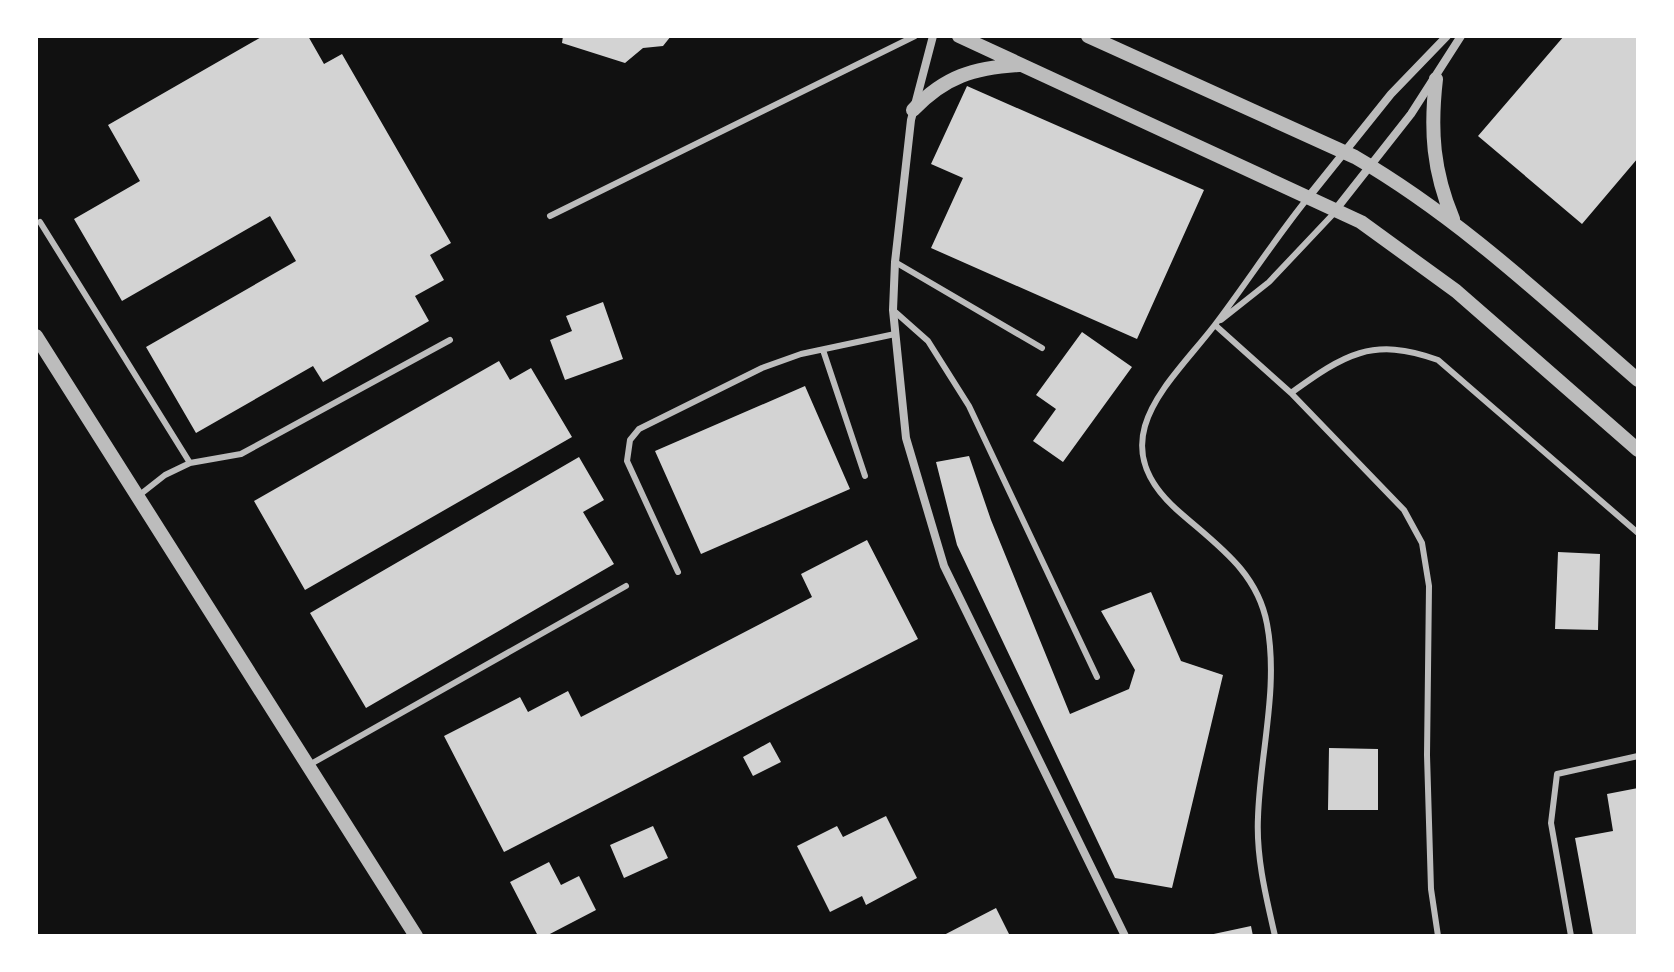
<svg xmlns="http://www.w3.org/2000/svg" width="1674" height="972" font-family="Montserrat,sans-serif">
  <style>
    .building { fill: #d3d3d3 }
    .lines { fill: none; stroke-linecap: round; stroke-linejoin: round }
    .service { stroke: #bcbcbc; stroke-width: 6 }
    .minor { stroke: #bcbcbc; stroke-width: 8 }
    .tertiary { stroke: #bcbcbc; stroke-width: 14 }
  </style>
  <rect width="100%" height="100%" fill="#111"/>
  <path class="building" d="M 263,36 L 308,36 L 324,64 L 342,54 L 451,243 L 430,255 L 444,280 L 415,296 L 429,321 L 323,382 L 313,366 L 196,433 L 146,347 L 296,261 L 270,216 L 122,301 L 74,219 L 140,181 L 108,125 Z
    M 563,36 L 671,36 L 663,46 L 643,48 L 625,63 L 562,43 Z
    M 1564,36 L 1638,36 L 1638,158 L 1582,224 L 1478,136 Z
    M 967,86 L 1204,190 L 1137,339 L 931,248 L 963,178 L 931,164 Z
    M 603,302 L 623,359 L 565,380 L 550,340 L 572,331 L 566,316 Z
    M 1082,332 L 1132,367 L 1063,462 L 1033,441 L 1056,409 L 1036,395 Z
    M 499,361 L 510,380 L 531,368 L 572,437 L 305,590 L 254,501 Z
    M 805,386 L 850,489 L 701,554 L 655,451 Z
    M 969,456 L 991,520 L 1070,714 L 1129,689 L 1135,670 L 1101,611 L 1151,592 L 1181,661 L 1223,675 L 1172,888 L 1115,878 L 957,545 L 936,462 Z
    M 579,457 L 604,500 L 583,512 L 614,564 L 366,708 L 310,613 Z
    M 867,540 L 918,639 L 504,852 L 444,736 L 520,697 L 528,712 L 568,691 L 581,717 L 812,597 L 801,574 Z
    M 1558,552 L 1600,554 L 1598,630 L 1555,629 Z
    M 770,742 L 781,762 L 753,776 L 743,757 Z
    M 1329,748 L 1378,749 L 1378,810 L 1328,810 Z
    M 1638,788 L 1638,936 L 1593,936 L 1575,838 L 1613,831 L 1607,794 Z
    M 886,816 L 917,878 L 866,905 L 862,896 L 830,912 L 797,846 L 837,826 L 843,837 Z
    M 653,826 L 668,858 L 624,878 L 610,845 Z
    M 549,862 L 561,885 L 579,876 L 596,910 L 546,936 L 538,936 L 510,882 Z
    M 996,908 L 1010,936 L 942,936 Z
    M 1251,926 L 1253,936 L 1209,936 L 1209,935 Z"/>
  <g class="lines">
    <path class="service" d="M 550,216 L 915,36
      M 40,222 L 190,463
      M 895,262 L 1042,348
      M 893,310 L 928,341 L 969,406 L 1097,677
      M 1221,320 L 1269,282 L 1337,210
      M 1215,325 L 1291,393 L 1404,510 L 1422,543 L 1429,586 L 1427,755 L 1431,889 L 1438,936
      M 823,350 L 865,476
      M 1291,393 C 1344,355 1372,336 1438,360 L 1638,533
      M 137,497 L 165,475 L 190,463 L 241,454 L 450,340
      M 678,572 L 627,461 L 630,440 L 639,429 L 762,368 L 801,354 L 895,334
      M 309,765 L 626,586
      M 1275,936 C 1266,897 1256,857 1258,817 C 1260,753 1279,688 1267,624 C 1257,570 1215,544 1176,509 C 1100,440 1169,384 1214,326 C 1246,284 1274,240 1307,199
      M 1571,936 L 1551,823 L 1557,774 L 1638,756"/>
    <path class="minor" d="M 933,36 L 911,120 L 895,262 L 893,310 L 906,438 L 944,566 L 1125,936
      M 1310,195 L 1391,94 L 1447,36
      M 1337,208 L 1411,114 L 1461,36"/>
    <path class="tertiary" d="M 959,36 L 1361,222 L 1456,291 L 1638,450
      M 1088,36 L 1355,157 C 1460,218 1547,301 1638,380
      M 1436,79 C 1430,131 1433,171 1453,219
      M 913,110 C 945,76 974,68 1019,65
      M 36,336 L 416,936"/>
  </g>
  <rect width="1674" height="972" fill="none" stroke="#ffffff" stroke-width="76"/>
</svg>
